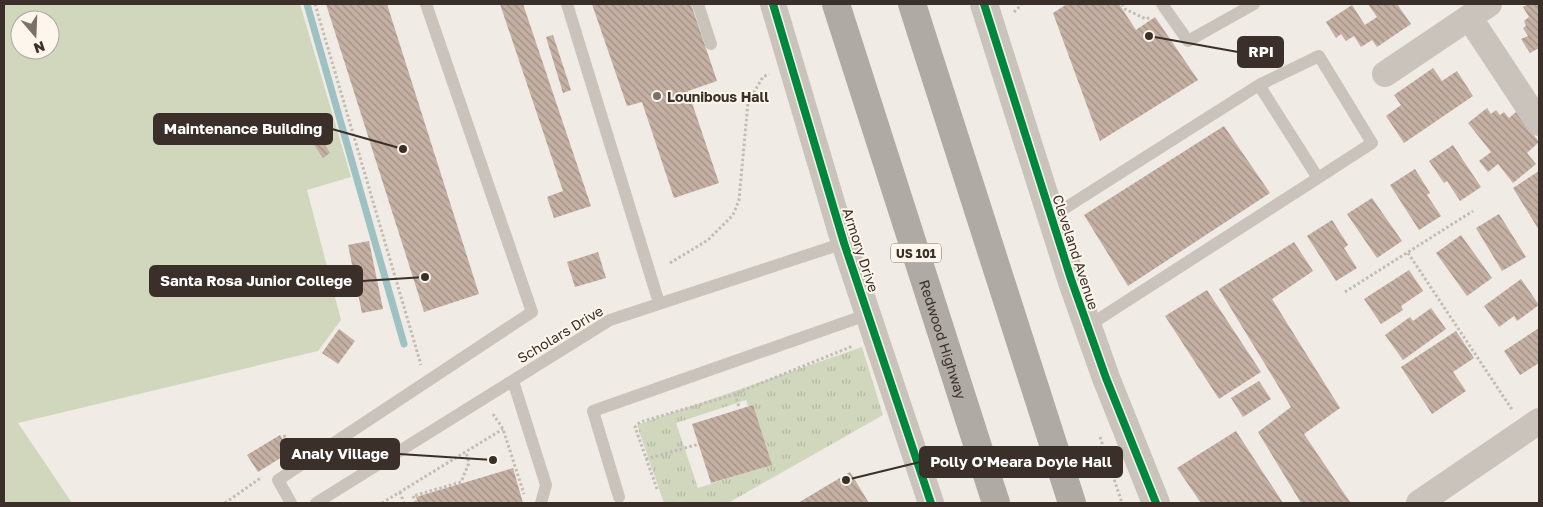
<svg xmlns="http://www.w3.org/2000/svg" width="1543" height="507" font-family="'Golos Text',sans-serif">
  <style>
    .grass { fill: url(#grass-tufts); fill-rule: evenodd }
    .park { fill: #d0d7bd; fill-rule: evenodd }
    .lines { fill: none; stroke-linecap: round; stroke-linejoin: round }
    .stream { stroke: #9ec1c3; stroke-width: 7 }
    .building { fill: url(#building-back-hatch) }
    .path { stroke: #c2bcb5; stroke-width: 3; stroke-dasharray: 2.5 2.5; stroke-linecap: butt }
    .service { stroke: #cac3bc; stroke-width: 12 }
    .minor { stroke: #cac3bc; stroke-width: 26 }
    .tertiary { stroke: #cac3bc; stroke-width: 28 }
    .motorway { stroke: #afaaa3; stroke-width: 28 }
    .cycleway-casing { stroke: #fcf6ec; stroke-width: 11 }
    .cycleway { stroke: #00873e; stroke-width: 8 }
    .poi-dot { fill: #7a716a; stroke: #fcf6ec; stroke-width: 2 }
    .labels { text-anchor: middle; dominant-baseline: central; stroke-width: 4; stroke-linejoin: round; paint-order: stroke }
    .shield { fill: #fcf6ec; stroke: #756b64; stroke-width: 1 }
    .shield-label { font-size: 12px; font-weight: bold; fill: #3b3029 }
    .poi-label { font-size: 14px; font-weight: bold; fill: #3b3029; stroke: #fcf6ec; text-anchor: start }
    .street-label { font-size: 14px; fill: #3b3029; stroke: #fcf6ec }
    .leader { fill: none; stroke: #3b3029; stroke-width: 2 }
    .callout-dot { fill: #3b3029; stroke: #fcf6ec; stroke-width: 2 }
    .callout { fill: #3b3029; stroke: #3b3029; stroke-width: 2 }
    .callout-label { font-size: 15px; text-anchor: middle; font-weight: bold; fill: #fff }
  </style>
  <defs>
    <pattern id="grass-tufts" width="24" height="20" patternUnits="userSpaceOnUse" patternTransform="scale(1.25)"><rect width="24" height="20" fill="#d0d7bd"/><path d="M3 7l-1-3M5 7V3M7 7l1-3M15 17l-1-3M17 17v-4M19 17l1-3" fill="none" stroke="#b4b9a2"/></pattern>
    <pattern id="building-back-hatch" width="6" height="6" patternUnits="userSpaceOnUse" patternTransform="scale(1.25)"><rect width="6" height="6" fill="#c5b0a4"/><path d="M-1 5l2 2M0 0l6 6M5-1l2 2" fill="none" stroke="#a19086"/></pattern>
  </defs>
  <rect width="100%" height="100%" fill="#f0ebe4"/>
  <path class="grass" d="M 862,347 L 883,415 L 728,503 L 664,503 L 637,425 ZM 746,400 L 768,465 L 698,488 L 676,423 Z"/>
  <path class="park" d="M 4,4 L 300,4 L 351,177 L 307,190 L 341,320 L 318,351 L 18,423 L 72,503 L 4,503 ZM 20,20 L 50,20 L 50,50 L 20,50 Z"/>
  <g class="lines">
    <path class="stream" d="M 307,4 L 404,344"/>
  </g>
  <path class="building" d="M 326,4 L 387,4 L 479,294 L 424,312 Z
    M 500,4 L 523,4 L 591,206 L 554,218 L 547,197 L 563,191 Z
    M 592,4 L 691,4 L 717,81 L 688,91 L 719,183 L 674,198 L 642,102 L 627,106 Z
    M 1067,4 L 1119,4 L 1136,30 L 1155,17 L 1198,80 L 1100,141 L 1053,13 Z
    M 1368,4 L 1397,4 L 1411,24 L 1377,47 L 1372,40 L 1361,47 L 1354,36 L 1346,41 L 1341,34 L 1336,38 L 1326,22 L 1352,5 L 1365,25 L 1377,17 Z
    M 1528,4 L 1539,4 L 1539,48 L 1530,53 L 1521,39 L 1528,36 L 1523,28 L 1526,26 L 1524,21 L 1529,17 L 1523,7 Z
    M 553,35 L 571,90 L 563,93 L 546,37 Z
    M 1433,68 L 1442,81 L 1457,71 L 1473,96 L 1404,143 L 1386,116 L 1401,105 L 1394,95 Z
    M 1487,108 L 1491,114 L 1496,110 L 1500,115 L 1504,112 L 1509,118 L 1516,112 L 1539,142 L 1527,153 L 1536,164 L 1513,183 L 1498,164 L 1488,172 L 1479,161 L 1491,152 L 1468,123 Z
    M 1224,126 L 1270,193 L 1128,286 L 1084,215 Z
    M 322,140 L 330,153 L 323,158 L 314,145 Z
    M 1453,145 L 1481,187 L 1460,201 L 1447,181 L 1444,183 L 1429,161 Z
    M 1415,169 L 1430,193 L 1427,195 L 1441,216 L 1419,230 L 1390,185 Z
    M 1539,171 L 1539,230 L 1513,188 Z
    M 1372,198 L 1402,241 L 1377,258 L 1347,214 Z
    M 1499,214 L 1526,257 L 1502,271 L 1476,228 Z
    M 1332,220 L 1348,245 L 1344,248 L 1357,268 L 1336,281 L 1307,236 Z
    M 1461,235 L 1492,278 L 1467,296 L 1436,253 Z
    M 369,241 L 383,309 L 362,313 L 348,245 Z
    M 1294,242 L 1313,271 L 1272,299 L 1340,408 L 1304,434 L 1350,502 L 1348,503 L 1301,503 L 1258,432 L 1291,407 L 1219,289 Z
    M 598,252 L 606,278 L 575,287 L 567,262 Z
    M 1409,270 L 1423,291 L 1401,306 L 1403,310 L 1381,324 L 1364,299 Z
    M 1521,279 L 1539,305 L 1517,321 L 1514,316 L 1499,327 L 1484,306 Z
    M 1207,290 L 1261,372 L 1219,399 L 1165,316 Z
    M 1431,308 L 1446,329 L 1403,360 L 1385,335 L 1410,317 L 1413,321 Z
    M 1539,328 L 1539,363 L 1520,375 L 1504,351 Z
    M 339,329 L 355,341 L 338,364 L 322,353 Z
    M 1456,331 L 1474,358 L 1453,372 L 1466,391 L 1432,414 L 1401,367 Z
    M 1259,381 L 1271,399 L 1243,417 L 1231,398 Z
    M 753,405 L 772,465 L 711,483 L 692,424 Z
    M 1236,431 L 1283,503 L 1201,503 L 1177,468 Z
    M 280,435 L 290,452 L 258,472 L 247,455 Z
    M 513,468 L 523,503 L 418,503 L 416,497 Z
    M 850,472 L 869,503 L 798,503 L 823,488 Z"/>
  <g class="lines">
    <path class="path" d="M 315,4 L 421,365
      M 1122,4 L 1125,9 L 1146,19 L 1151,17
      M 1014,12 L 1022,4
      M 1408,253 L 1513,411
      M 670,263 L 708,240 L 733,215 L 739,200 L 748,102 L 763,77 L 769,74
      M 1345,292 L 1473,211
      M 735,394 L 739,407
      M 493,414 L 503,429 L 524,494
      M 284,435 L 292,450
      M 1100,437 L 1122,503
      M 646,459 L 699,444
      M 657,489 L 635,427 L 640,422 L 729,396 L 853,346
      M 400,492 L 404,503
      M 225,503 L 262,477
      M 382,503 L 503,429
      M 416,503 L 413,496 L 461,482 L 469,463 L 466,452"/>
    <path class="service" d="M 567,4 L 659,303
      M 698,4 L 711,44
      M 1162,4 L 1188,41 L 1254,4
      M 1259,85 L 1319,56 L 1372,143 L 1318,178
      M 1051,217 L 1259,85 L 1318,178 L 1088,326
      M 513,381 L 546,485 L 541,503
      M 619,497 L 593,411 L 869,314
      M 291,503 L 278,480 L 532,312 L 426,4
      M 316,503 L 610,320 L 844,243"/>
    <path class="minor" d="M 773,4 L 844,243 L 931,503
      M 1469,17 L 1539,123
      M 1385,74 L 1489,4
      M 1419,503 L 1539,421"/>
    <path class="tertiary" d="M 984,4 L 1071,279 L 1106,378 L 1156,503"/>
    <g class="motorway">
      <path id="s1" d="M 836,4 L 996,503"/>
      <path d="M 912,4 L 1072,503"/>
    </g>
    <g class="cycleway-casing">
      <path id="cycleway" d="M 773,4 L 844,243 L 931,503
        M 984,4 L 1071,279 L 1106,378 L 1156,503"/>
    </g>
    <use href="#cycleway" class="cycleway"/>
  </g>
  <circle class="poi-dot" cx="657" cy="96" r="5"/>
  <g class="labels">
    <rect class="shield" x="891" y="243.5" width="50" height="19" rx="4"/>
    <g class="shield-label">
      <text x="916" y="253">US 101</text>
    </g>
    <g class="poi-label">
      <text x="667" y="96">Lounibous Hall</text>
    </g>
    <g class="street-label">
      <text transform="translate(861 250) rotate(72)">Armory Drive</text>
      <text transform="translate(1076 252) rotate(72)">Cleveland Avenue</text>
      <text transform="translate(560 334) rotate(-31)">Scholars Drive</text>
      <text stroke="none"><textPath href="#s1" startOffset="352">Redwood Highway</textPath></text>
    </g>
  </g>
  <path class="leader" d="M1149 36L1238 52M403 149L332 129M425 277L362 281M493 460L399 454M846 480L920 462"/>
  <g class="callout-dot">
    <circle cx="1149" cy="36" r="5"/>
    <circle cx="403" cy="149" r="5"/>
    <circle cx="425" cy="277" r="5"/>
    <circle cx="493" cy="460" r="5"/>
    <circle cx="846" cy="480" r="5"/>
  </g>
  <g class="callout">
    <rect x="1238" y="37" width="45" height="30" rx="5"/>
    <rect x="154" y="114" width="178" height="30" rx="5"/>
    <rect x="150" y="266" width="212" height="30" rx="5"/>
    <rect x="281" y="439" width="118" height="30" rx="5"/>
    <rect x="920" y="447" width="202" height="30" rx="5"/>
  </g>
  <g class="callout-label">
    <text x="1261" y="57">RPI</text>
    <text x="243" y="134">Maintenance Building</text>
    <text x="256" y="286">Santa Rosa Junior College</text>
    <text x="340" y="459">Analy Village</text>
    <text x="1021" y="467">Polly O'Meara Doyle Hall</text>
  </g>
  <rect width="1543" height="507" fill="none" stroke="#3b3029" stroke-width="10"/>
  <g transform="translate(35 35) rotate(161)"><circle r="24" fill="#fcf6ec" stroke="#afa79e"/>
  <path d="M0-4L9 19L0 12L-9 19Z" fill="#7a716a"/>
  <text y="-8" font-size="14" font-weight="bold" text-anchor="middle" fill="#3b3029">N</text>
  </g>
</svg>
